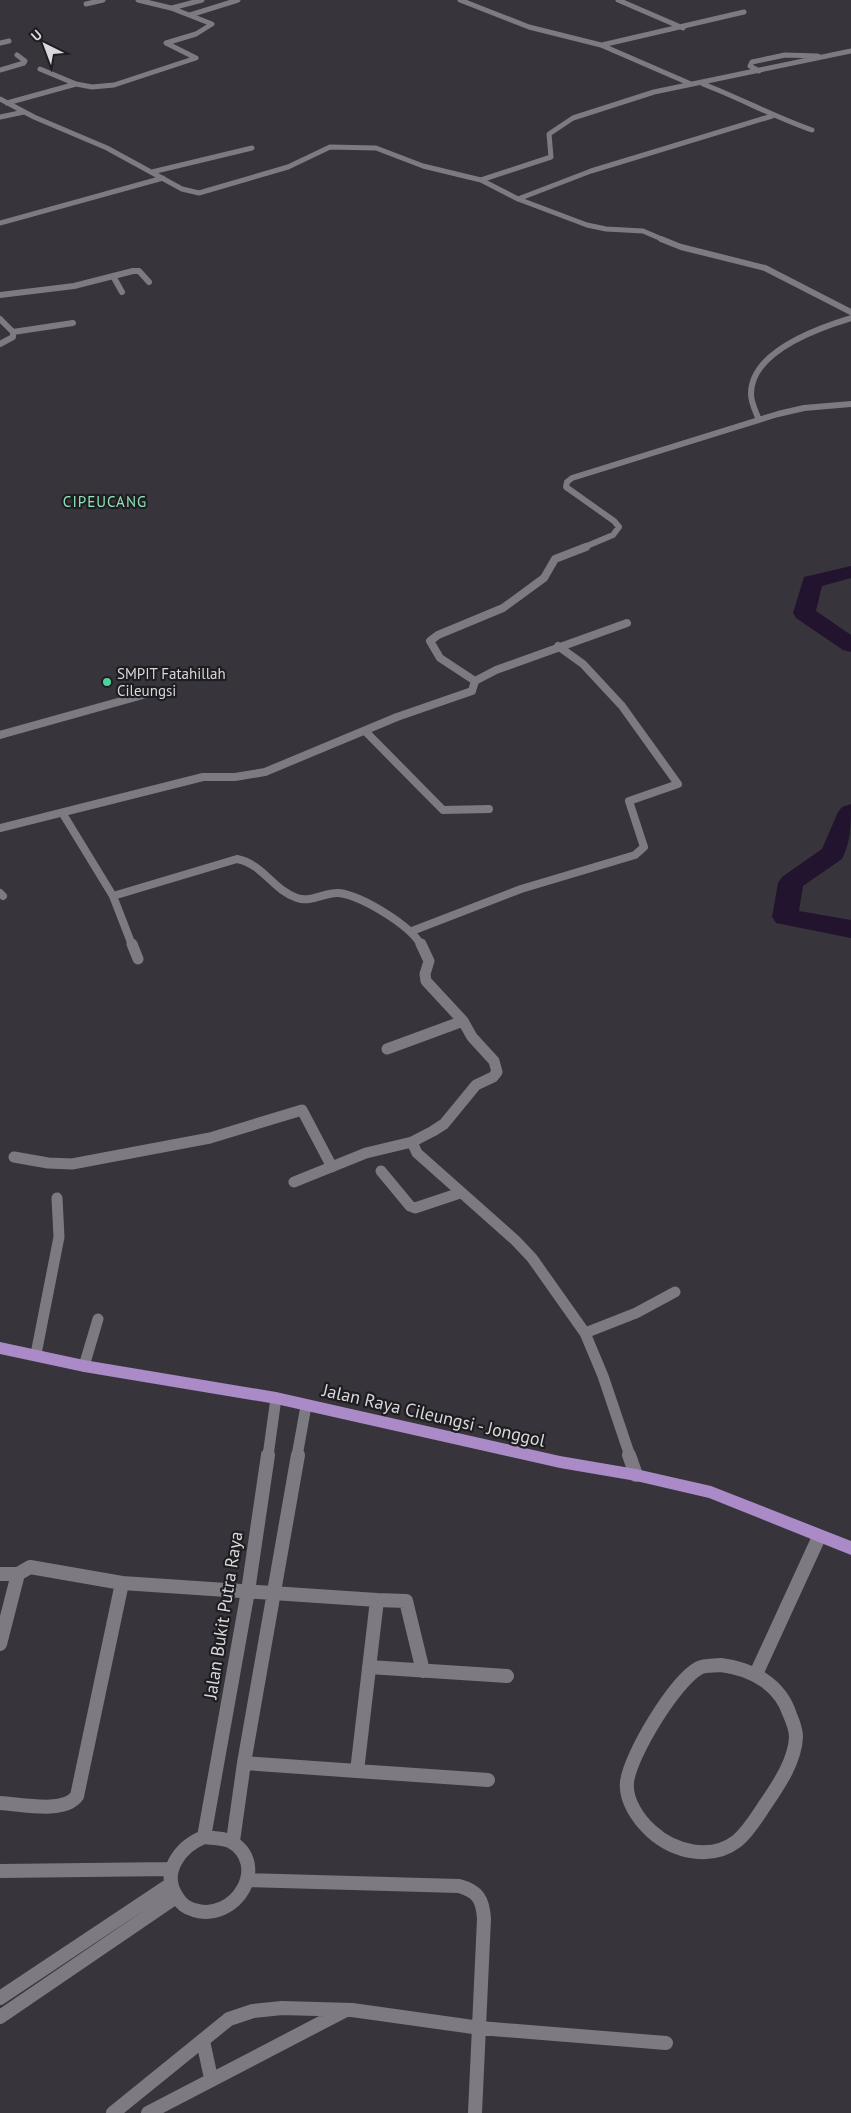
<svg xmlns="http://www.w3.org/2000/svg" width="851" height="2113" font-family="'PT Sans',sans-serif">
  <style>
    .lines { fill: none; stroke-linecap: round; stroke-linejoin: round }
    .river { fill: #22142e; fill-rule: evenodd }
    .minor-far4 { stroke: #7e7a82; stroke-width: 5 }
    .minor-far3 { stroke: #7e7a82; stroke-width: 6 }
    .minor-far2 { stroke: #7e7a82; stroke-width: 8 }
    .minor-far1 { stroke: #7e7a82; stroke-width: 11 }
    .minor { stroke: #7e7a82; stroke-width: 14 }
    .primary { fill: #ab8bc7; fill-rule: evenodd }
    .poi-dot { fill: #4bd49b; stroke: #1e1d20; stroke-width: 2 }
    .labels { text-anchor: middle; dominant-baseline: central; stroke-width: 4.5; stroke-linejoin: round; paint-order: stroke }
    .far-quarter-label { font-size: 15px; letter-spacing: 1px; fill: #8fe2ba; stroke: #1e1d20 }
    .poi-label { font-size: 15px; fill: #d9d7dc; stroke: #1e1d20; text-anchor: start }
    .near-street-label { font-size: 18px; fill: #d9d7dc; stroke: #1e1d20 }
  </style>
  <rect width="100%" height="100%" fill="#38343b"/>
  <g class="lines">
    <path class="river" d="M 851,566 L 851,578 L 822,586 L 816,611 L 851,635 L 851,652 L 843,650 L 796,618 L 793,613 L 804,577 Z
      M 851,804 C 851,824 851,842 842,859 L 803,886 L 799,911 L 851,920 L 851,938 L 776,923 L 772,917 L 778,883 L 782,877 L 822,849 L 838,812 L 842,807 Z"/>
    <path class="minor-far4" d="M 460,0 L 529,27 L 601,45 L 691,84
      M 618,0 L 683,28
      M 86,4 L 103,0
      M 172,8 L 202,0
      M 190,15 L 238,0
      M 0,43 L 9,41
      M 602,45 L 744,12
      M 40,69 L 76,84
      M 0,70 L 24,63 L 25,61 L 17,55
      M 759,71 L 750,66 L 752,62 L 785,55 L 818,56
      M 703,84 C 740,98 774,117 812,130
      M 0,99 L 34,117 L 107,148 L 182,189 L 199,193 L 288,167 L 330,147 L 376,148 L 423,166 L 481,180 L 518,199 L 587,225 L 606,229 L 643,231 L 664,240
      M 7,103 L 76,84 L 92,87 L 114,85 L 196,58 L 166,43 L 196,34 L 212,24 L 171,8 L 138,0
      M 0,117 L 24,112
      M 152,172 L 252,148
      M 481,180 L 551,157 L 549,134 L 573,118 L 654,92 L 851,51
      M 518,199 L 591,171 L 772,116
      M 0,223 L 163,178"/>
    <path class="minor-far3" d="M 661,239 L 681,247 L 765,268 L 851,312
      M 113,276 L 122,292
      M 0,295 L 74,286 L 133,271 L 139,271 L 149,282
      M 0,319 L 13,332
      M 0,344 L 13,337 L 13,332 L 73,323
      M 759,420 C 756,412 751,403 751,394 C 751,351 818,328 851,318
      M 582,548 L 613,535 L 619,527 L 614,521 L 566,487 L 567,482 L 572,478 L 778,414 L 804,408 L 851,404"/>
    <path class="minor-far2" d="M 475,681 L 440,658 L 430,641 L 438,635 L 503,608 L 544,578 L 555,559 L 586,547
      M 365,731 L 443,810 L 489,809
      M 0,735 L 150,693
      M 63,814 L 113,896 L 237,859 C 263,864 273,890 297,898 C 311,903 325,892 339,893 C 362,896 410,925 421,945
      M 0,828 L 203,777 L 235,777 L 265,772 L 397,717 L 472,691 L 475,681 L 496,670 L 627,623
      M 0,893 L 3,896
      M 113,896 L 132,945
      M 412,931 L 521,889 L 635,855 L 644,847 L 629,801 L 678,784 L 622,706 L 583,664 L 558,646"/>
    <path class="minor-far1" d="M 132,944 L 138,959
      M 387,1049 L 463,1021
      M 412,1142 L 417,1153 L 515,1240 L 532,1258 L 585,1333 L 603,1376 L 630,1456
      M 14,1157 L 48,1163 L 72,1164 L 210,1138 L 302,1110 L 332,1167
      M 381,1171 L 410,1206 L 415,1208 L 460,1193
      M 294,1182 L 366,1153 L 412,1142 L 433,1131 L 444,1124 L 476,1085 L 493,1077 L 497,1072 L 494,1061 L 472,1037 L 463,1021 L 426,981 L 425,974 L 429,961 L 421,944
      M 585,1333 L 636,1313 L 675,1292
      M 36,1354 L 59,1237 L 57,1198
      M 84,1366 L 98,1319
      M 268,1456 L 276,1398
      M 297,1456 L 306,1406"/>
    <path class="minor" d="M 629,1455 L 636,1475
      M 0,1574 L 18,1574
      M 377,1600 L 406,1601 L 423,1671
      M 0,1644 L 18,1574 L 30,1567 L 122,1583
      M 721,1665 C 752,1669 780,1684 790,1715 C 793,1722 796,1729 796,1737 C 795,1760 780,1783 767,1802 C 758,1815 750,1830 737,1841 C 711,1861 674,1852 651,1831 C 638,1819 625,1800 627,1782 C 630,1755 675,1681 699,1668 C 705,1665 714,1666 721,1665 Z
      M 369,1667 L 507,1676
      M 756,1674 L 819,1537
      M 357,1771 L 488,1780
      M 0,1803 C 21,1804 64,1814 77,1796 L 122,1583 L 377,1600 L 357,1771 L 244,1763
      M 204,1837 L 248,1591 L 268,1455
      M 204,1837 C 212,1838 223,1838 230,1841 C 271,1864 236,1923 194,1910 C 186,1908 181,1904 177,1897 C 160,1872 181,1846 204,1837 Z
      M 233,1841 L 244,1763 L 298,1455
      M 0,1871 L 172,1869
      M 249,1880 L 459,1886 C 478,1891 483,1900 484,1919 L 475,2113
      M 0,1998 L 171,1884
      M 0,2017 L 176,1897
      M 203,2041 L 211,2078
      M 113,2113 L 229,2019 L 253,2011 L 282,2008 L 352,2010 L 480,2028 L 666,2043
      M 148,2113 L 344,2011"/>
    <path class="primary" d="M 0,1342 L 84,1360 L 276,1392 L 560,1456 L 636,1469 L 711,1486 L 851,1541 L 851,1555 L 709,1498 L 636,1481 L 560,1468 L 276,1404 L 84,1372 L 0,1354 Z"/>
  </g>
  <circle class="poi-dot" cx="107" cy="682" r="5"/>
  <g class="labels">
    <g class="far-quarter-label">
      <text x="105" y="501">CIPEUCANG</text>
    </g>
    <g class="poi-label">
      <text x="117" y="673">SMPIT Fatahillah<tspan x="117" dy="17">Cileungsi</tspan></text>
    </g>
    <g class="near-street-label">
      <text transform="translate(434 1415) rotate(13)">Jalan Raya Cileungsi - Jonggol</text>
      <text transform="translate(223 1615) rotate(-81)">Jalan Bukit Putra Raya</text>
    </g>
  </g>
  <g transform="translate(45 45) rotate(318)" stroke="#1e1d20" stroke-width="4" paint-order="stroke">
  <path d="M0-4L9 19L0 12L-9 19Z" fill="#d9d7dc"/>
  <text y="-8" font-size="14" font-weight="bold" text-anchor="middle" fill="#d9d7dc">U</text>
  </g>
</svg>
